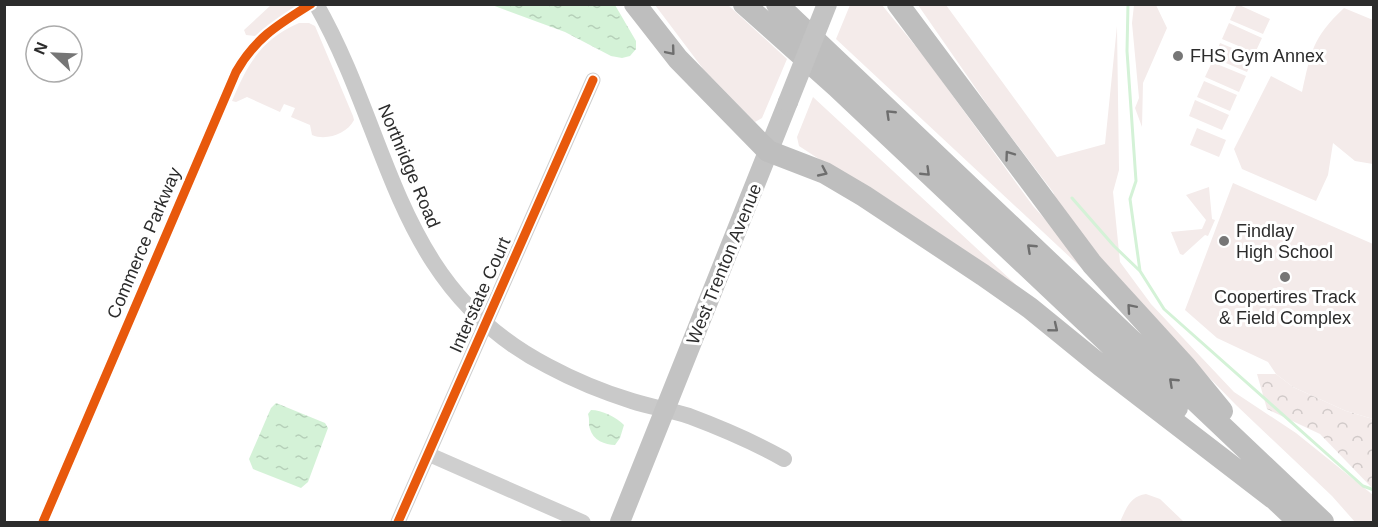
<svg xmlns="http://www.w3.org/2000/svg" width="1378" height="527" font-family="Helvetica,sans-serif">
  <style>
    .green { fill: #f4ebea }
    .forest { fill: url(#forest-crowns) }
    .water { fill: url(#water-ripples) }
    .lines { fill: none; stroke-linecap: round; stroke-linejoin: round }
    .stream { stroke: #d4f2d7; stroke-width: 3 }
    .minor { stroke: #cfcfcf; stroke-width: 12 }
    .tertiary { stroke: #cfcfcf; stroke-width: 15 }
    .secondary { stroke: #c9c9c9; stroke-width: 16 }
    .primary { stroke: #c3c3c3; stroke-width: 20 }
    .motorway { stroke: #bebebe; stroke-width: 22 }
    .primary-bridge { stroke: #c3c3c3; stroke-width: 20 }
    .cycleway-casing { stroke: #fff; stroke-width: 13 }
    .cycleway { stroke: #e8590c; stroke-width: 9 }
    .oneway { stroke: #6e6e6e }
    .poi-dot { fill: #767676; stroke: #fff; stroke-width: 2 }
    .labels { text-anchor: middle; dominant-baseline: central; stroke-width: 6; stroke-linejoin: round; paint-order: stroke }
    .poi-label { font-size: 18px; fill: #2c2c2c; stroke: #fff; text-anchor: start }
    .street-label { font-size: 18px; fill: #2c2c2c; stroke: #fff }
  </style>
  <defs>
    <pattern id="forest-crowns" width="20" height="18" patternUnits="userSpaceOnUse" patternTransform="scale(1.5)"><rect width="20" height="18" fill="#f4ebea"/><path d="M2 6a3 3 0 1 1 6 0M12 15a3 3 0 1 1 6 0" fill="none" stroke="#d1cac9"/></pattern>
    <pattern id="water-ripples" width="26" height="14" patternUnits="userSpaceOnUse" patternTransform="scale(1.5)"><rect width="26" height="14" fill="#d4f2d7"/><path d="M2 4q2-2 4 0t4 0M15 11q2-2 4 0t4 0" fill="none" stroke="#b6d0b9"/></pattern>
  </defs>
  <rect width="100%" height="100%" fill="#fff"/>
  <path class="green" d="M 1237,4 L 1270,19 L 1263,34 L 1230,20 Z
    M 271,5 L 297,5 L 255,36 L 246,35 L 244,30 Z
    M 655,5 L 728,5 L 787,59 L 762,118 L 755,122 L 704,70 Z
    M 850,5 L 882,5 L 926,59 L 1033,206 L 1092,271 L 1088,274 L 836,39 Z
    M 918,5 L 946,5 L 1057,157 L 1105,144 L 1117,26 L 1119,170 L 1113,192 L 1120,262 L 1151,304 L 1234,392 L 1296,433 L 1373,495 L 1373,522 L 1355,522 L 1332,496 L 1236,405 L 1146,313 L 1063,215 L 1053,192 L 993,113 Z
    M 1134,5 L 1156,5 L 1167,28 L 1143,83 L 1142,127 L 1135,108 L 1139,98 L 1132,23 Z
    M 1344,8 L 1373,20 L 1373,164 L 1355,161 L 1333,143 L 1328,175 L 1316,201 L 1242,169 L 1234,149 L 1271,76 L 1302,92 C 1311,52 1312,38 1344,8 Z
    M 299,23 L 309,23 L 315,26 L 353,116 L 354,120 C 347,134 326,141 312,135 L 310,125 L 291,117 L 295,108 L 284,104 L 280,112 L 247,97 L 236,102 L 232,101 C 247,65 261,39 299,23 Z
    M 1229,23 L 1262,38 L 1255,53 L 1222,39 Z
    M 1220,43 L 1254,57 L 1247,72 L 1214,58 Z
    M 1212,62 L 1246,76 L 1239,92 L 1205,77 Z
    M 1204,81 L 1237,95 L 1230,111 L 1197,97 Z
    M 813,97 L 1026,294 L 799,146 L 797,137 Z
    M 1195,100 L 1229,115 L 1222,130 L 1189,116 Z
    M 1197,128 L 1226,140 L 1219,157 L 1190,145 Z
    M 1233,183 L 1373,244 L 1373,419 L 1346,411 L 1293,387 L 1276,374 L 1268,362 L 1217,338 L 1185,310 Z
    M 1209,187 L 1212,219 L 1215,220 L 1208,236 L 1205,235 L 1183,255 L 1180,254 L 1171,232 L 1202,229 L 1206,220 L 1186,195 Z
    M 1146,494 L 1160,499 L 1184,522 L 1120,522 C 1126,509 1130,496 1146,494 Z"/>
  <path class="forest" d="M 1257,374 L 1276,374 L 1293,387 L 1346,411 L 1373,419 L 1373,489 L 1320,434 L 1267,409 Z"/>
  <path class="water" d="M 492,5 L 615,5 L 636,41 L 636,49 L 630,56 L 622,58 L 611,56 L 565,32 Z
    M 276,403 L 325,423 L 328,428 L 308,482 L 301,488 L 253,469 L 249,459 L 271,408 Z
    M 591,410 C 602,410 616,417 624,425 L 620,438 L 615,445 C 605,445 593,440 590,429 C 588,424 590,420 588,414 Z"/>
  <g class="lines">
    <path class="stream" d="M 1128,4 L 1127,51 L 1136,181 L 1130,199 L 1140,271 L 1164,309 L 1363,486 L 1374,490
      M 1072,198 L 1114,246 L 1140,271"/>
    <path class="minor" d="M 43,522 L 236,72 C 255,38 279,24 311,4"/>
    <path class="tertiary" d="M 428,454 L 583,522
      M 398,522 L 593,80"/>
    <path class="secondary" d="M 316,4 C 392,137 394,287 548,366 C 574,380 603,392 632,401 C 651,407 670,410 689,416 C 721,428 754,442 784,459"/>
    <path class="primary" d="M 620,522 L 788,102"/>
    <path class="motorway" d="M 635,4 L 678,59 L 768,151 L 825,173 L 864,196 L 983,275 L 1030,308 L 1100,365 L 1273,498
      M 744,4 L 836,86 L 1177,408
      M 777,4 L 1323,522
      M 898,4 L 1092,264 L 1186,367 L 1222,411
      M 1263,488 L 1299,522"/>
    <path class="primary-bridge" d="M 788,102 L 827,4"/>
    <g class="cycleway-casing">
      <path id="cycleway" d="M 43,522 L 236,72 C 255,38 279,24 311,4
        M 398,522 L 593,80"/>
    </g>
    <use href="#cycleway" class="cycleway"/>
  </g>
  <defs><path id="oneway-chevron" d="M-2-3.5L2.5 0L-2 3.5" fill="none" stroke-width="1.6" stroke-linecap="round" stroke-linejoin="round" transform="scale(1.5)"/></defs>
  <g class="oneway">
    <use href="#oneway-chevron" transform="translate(671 51) rotate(50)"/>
    <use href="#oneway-chevron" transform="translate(890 114) rotate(-136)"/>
    <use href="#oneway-chevron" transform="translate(1009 155) rotate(-126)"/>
    <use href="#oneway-chevron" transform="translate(823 172) rotate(25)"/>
    <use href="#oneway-chevron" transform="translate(926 172) rotate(44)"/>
    <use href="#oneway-chevron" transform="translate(1031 248) rotate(-137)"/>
    <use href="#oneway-chevron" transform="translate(1131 308) rotate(-131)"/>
    <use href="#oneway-chevron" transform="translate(1054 328) rotate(39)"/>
    <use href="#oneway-chevron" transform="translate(1173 382) rotate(-137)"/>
  </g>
  <g class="poi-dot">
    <circle cx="1178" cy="56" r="6"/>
    <circle cx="1224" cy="241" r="6"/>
    <circle cx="1285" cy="277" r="6"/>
  </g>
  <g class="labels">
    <g class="poi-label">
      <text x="1190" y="56">FHS Gym Annex</text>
      <text x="1236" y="231">Findlay<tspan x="1236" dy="21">High School</tspan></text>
      <text x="1285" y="297" text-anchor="middle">Coopertires Track<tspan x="1285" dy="21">&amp; Field Complex</tspan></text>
    </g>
    <g class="street-label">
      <text transform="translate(409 166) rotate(67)">Northridge Road</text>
      <text transform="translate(144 243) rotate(-67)">Commerce Parkway</text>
      <text transform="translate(724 264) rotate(-68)">West Trenton Avenue</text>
      <text transform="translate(480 295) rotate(-66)">Interstate Court</text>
    </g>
  </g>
  <rect width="1378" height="527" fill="none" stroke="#2c2c2c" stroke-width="12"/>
  <g transform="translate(54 54) rotate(293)"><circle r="28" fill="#ffffff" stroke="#ababab" stroke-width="1.5"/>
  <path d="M0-4.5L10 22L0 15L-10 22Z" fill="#767676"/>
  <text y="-9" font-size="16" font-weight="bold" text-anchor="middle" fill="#2c2c2c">N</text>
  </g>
</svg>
